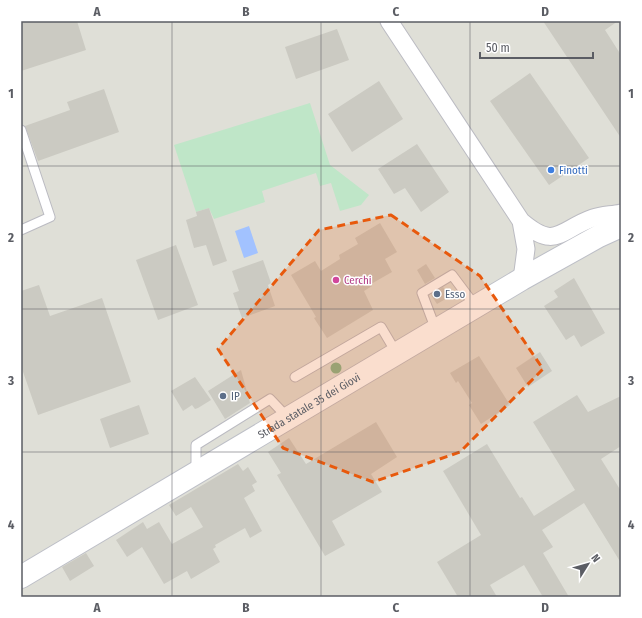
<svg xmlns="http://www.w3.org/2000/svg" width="642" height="618" font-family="'Fira Sans Condensed',sans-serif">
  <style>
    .industrial { fill: #dfdfd7 }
    .green { fill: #bfe6c8 }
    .water { fill: #a2c2ff }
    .building { fill: #cbcac2 }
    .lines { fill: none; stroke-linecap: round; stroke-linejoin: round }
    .lane-casing { stroke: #bbbbc2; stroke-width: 11 }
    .street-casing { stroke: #bbbbc2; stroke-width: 19 }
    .secondary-casing { stroke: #bdbfc7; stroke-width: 24 }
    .lane { stroke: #fff; stroke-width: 9 }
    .street { stroke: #fff; stroke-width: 17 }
    .secondary { stroke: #fff; stroke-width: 22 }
    .tree { fill: #87b48e }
    .marked { fill: #e8590c; fill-opacity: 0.2; stroke: #e8590c; stroke-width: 3; stroke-dasharray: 8 5; stroke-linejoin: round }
    .grid { fill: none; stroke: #5b5d64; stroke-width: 1; stroke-opacity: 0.55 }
    .shop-dot { fill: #3f7fe0; stroke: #fff; stroke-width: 1.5 }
    .hotel-dot { fill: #d1479c; stroke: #fff; stroke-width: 1.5 }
    .service-dot { fill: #5c6f8a; stroke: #fff; stroke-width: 1.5 }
    .labels { text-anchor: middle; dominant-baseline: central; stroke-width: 3; stroke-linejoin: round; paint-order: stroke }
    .shop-label { font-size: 11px; fill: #366cbe; stroke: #fff; text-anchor: start }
    .hotel-label { font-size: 11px; fill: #b23c85; stroke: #fff; text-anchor: start }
    .service-label { font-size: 11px; fill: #4e5e75; stroke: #fff; text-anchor: start }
    .street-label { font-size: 11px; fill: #5b5d64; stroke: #fff }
    .neatline { fill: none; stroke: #5b5d64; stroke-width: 1.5 }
    .grid-label { font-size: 13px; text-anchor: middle; font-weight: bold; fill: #5b5d64 }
  </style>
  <rect width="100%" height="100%" fill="#eeeee3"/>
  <path class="industrial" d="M 21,21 L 621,21 L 621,597 L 21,597 Z"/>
  <path class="green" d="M 310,103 L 330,165 L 369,195 L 361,205 L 340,211 L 331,183 L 320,186 L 316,173 L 262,191 L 265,202 L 214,219 L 209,208 L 196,212 L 174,145 Z"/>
  <path class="water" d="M 249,226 L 258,253 L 244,258 L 235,231 Z"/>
  <path class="building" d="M 21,21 L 77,21 L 86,50 L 21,71 Z
    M 543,21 L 618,21 L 605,30 L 621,55 L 621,138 Z
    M 337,29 L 349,60 L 296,79 L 285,47 Z
    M 530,73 L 589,158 L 549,185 L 490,101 Z
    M 379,81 L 403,119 L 352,152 L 328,114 Z
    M 104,89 L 119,132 L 38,161 L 25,126 L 70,110 L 67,102 Z
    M 417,144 L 449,192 L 421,212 L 405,188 L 394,194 L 378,169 Z
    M 209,208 L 227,261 L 213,266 L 206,245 L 194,248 L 186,220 L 197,216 L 196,212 Z
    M 380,223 L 397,252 L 385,259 L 392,272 L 371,284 L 372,286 L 364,291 L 373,310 L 327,338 L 314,318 L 316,317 L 291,275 L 315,261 L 321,271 L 340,259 L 339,255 L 358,244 L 355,238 Z
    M 176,245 L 198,305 L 158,320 L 136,260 Z
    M 263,260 L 271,283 L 268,285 L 275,306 L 242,318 L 233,293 L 239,291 L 232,271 Z
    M 426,264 L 435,278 L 425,284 L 417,270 Z
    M 574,278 L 605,333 L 581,347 L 574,335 L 566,340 L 544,306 L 558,297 L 554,291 Z
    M 39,285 L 50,316 L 102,298 L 131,382 L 38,415 L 21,366 L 21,291 Z
    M 443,287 L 449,297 L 437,304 L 431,295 Z
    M 540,352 L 552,371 L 528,387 L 516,368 Z
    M 479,356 L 510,405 L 481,424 L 469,405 L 472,403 L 458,381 L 456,383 L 450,373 Z
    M 241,370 L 250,403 L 225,419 L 208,391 Z
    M 195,377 L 211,400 L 198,408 L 195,409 L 192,405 L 183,411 L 171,391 Z
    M 577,395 L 588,412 L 621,396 L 621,446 L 601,459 L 621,491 L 621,563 L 584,503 L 542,530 L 553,547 L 543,553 L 569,597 L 543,597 L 524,565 L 490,585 L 497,597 L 458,597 L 437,562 L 481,535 L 443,471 L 487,444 L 520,498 L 522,497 L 534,516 L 575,490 L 533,422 Z
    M 139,405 L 149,434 L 110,448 L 100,419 Z
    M 376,422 L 397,457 L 371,474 L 382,492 L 332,521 L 345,545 L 325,556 L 277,475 L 281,473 L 268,452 L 289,438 L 306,464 Z
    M 238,464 L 243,471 L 248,467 L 257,482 L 252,485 L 255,491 L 244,498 L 262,531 L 250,538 L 245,528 L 215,545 L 216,547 L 213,549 L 220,562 L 191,579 L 187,571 L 164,584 L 142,547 L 127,557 L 116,540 L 143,522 L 147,529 L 159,522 L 172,544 L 203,527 L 191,507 L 176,516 L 169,505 Z
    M 86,553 L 94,566 L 70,581 L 62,567 Z"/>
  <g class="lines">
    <g class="lane-casing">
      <path id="lane" d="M 21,130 L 50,217 L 21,230
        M 436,330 L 422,293 L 452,275 L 476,307
        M 295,377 L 381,327 L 397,354
        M 196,472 L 196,445 L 270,399 L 288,418"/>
    </g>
    <g class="street-casing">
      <path id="street" d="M 389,21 L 521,221 C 556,251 559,230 593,218 C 602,215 612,215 621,213
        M 521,221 L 526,249 L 522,279"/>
    </g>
    <g class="secondary-casing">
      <g id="secondary">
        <path id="s1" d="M 21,577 L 522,279 L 599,236 L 621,226"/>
      </g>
    </g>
    <use href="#lane" class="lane"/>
    <use href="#street" class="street"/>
    <use href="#secondary" class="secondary"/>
  </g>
  <circle class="tree" cx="336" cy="368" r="5.5"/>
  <path class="marked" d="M 391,215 L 480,276 L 543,369 L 460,452 L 373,482 L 283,448 L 218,349 L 319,230 Z"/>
  <path class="grid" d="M 172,21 L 172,597M 321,21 L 321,597M 470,21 L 470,597M 21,166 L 621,166M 21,309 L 621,309M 21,452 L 621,452"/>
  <circle class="shop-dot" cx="551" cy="170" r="4"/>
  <circle class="hotel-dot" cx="336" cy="280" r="4"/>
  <g class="service-dot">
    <circle cx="437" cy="294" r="4"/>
    <circle cx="223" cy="396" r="4"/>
  </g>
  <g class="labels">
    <g class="shop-label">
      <text x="559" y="170">Finotti</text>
    </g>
    <g class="hotel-label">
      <text x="344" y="280">Cerchi</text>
    </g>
    <g class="service-label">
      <text x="445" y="294">Esso</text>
      <text x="231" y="396">IP</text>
    </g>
    <g class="street-label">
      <text stroke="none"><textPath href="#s1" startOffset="335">Strada statale 35 dei Giovi</textPath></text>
    </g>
  </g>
  <rect width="642" height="618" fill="none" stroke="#ffffff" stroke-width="44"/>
  <g transform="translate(588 564) rotate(53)" stroke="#ffffff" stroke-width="3" paint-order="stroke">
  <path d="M0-3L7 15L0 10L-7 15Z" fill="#5b5d64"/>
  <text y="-6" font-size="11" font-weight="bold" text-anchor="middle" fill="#5b5d64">N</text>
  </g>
  <path d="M480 52v6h113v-6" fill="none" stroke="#5b5d64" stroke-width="2"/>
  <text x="486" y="52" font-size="12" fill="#5b5d64" stroke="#ffffff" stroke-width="3" paint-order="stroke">50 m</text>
  <rect x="22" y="22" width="598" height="574" class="neatline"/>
  <g class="grid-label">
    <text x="97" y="16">A</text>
    <text x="246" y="16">B</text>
    <text x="396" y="16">C</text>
    <text x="545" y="16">D</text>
    <text x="11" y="98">1</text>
    <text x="631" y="98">1</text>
    <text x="11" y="242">2</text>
    <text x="631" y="242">2</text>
    <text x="11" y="385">3</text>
    <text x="631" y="385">3</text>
    <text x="11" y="529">4</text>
    <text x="631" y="529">4</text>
    <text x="97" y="612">A</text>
    <text x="246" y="612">B</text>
    <text x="396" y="612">C</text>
    <text x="545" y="612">D</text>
  </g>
</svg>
